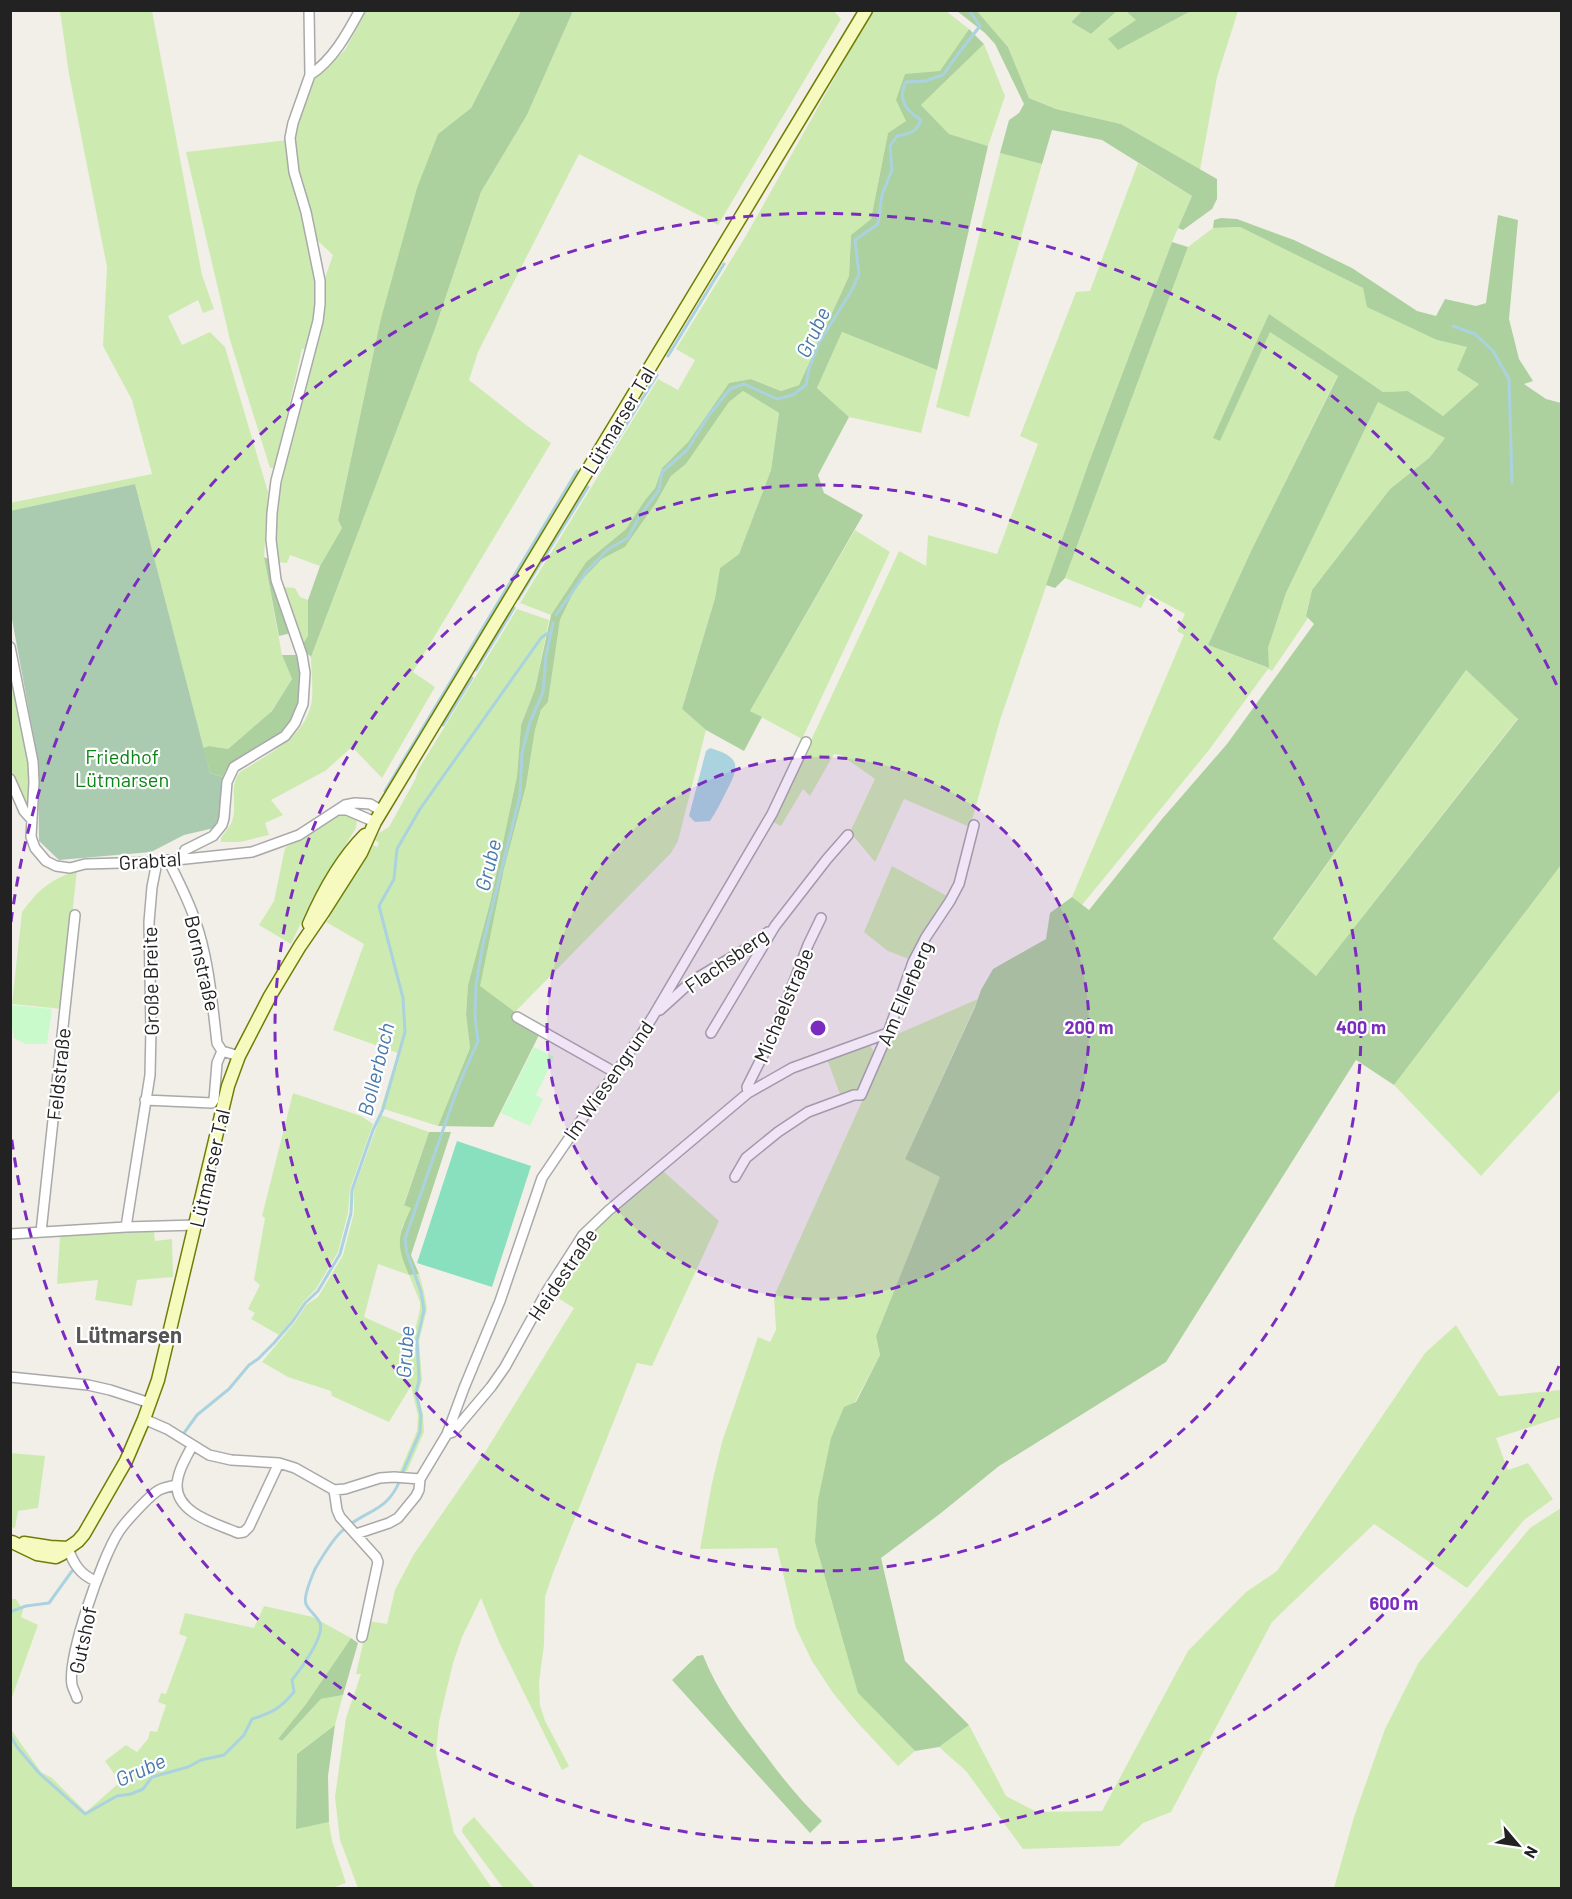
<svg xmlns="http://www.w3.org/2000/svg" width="1572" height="1899" font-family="Barlow,sans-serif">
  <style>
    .grass { fill: #cdebb0; fill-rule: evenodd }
    .forest { fill: #add19e; fill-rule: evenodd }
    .cemetery { fill: #aacbaf }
    .park { fill: #c8facc }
    .pitch { fill: #88e0be }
    .water { fill: #aad3df }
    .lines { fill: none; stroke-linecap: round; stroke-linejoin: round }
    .stream { stroke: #aad3df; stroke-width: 3 }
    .street-casing { stroke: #a9a9a9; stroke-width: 12 }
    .secondary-casing { stroke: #707d05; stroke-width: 15 }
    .street { stroke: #fff; stroke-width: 9 }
    .secondary { stroke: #f7fabf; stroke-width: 12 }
    .ring { fill: none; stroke: #7b2cbf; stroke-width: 3; stroke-dasharray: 10 8 }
    .labels { text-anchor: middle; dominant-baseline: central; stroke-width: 4.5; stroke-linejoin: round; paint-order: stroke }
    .street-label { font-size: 20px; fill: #222; stroke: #fff }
    .park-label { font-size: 20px; fill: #0c8416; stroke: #fff }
    .water-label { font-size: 21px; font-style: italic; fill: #4a7aab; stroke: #fff }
    .quarter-label { font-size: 22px; font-weight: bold; fill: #555; stroke: #fff }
    .centre { fill: #7b2cbf; stroke: #fff; stroke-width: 3 }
    .ring-label { font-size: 18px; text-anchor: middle; font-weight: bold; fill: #7b2cbf; stroke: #fff; stroke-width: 4.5; stroke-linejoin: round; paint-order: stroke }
  </style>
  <rect width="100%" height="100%" fill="#f2efe9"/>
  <path class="grass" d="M 60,11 L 152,11 L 202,275 L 214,309 L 203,313 L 198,300 L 168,316 L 182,345 L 210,332 L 225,347 L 268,492 L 264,557 L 282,655 L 292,679 L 272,711 L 228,749 L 209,746 L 203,748 L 135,484 L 11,511 L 10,503 L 152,474 L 132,400 L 103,346 L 107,267 L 69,74 Z
    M 366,11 L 521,11 L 471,108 L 438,134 L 380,322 L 338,520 L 342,528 L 320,566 L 290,555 L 287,563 L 277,562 L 276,537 L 279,497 L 293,428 L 326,307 L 324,281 L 333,255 L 316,239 L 297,166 L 295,137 L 298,118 L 310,84 L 345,50 Z
    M 573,11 L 834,11 L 841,19 L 718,225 L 579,154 L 478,352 L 469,380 L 526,425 L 551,443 L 413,672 L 435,687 L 382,778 L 352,747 L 325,771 L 271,800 L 283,815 L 265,823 L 269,835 L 240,842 L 221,842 L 221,838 C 224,833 230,827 232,821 C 238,805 228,787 240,772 C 266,755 303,739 311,705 C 314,692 311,670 311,657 L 435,329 L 481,192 L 527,115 Z
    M 872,11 L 946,11 L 969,29 L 907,121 L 888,133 L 871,219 L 851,235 L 849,276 L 799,385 L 781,391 L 751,379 L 729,383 L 688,442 L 662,468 L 655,488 L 645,500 L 626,529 L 586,562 L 551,615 L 520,603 L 658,379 L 678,390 L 695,360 L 676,349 L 747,234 Z
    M 977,11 L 1082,11 L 1071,22 L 1091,34 L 1117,11 L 1126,11 L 1137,20 L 1118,50 L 1191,11 L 1238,11 L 1217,77 L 1200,170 L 1121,124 L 1056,109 L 1029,98 L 1008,47 Z
    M 984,44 L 1005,96 L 988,146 L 949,134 L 921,105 Z
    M 288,140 L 317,274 L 318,304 L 308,350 L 302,349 L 275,468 L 270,468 L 230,340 L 186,152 Z
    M 1000,153 L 1042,164 L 969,417 L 936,407 Z
    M 1138,163 L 1192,196 L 1172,242 L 1089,462 L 1000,720 L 970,827 L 904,799 L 875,862 L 850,832 L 875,779 L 841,755 L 834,754 L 810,796 L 803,789 L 781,826 L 773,822 L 899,551 L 926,566 L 928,535 L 997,554 L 1038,444 L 1020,436 L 1076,292 L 1090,291 Z
    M 1240,227 L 1363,288 L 1437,340 L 1468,347 L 1479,384 L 1443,416 L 1408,391 L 1383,392 L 1269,315 L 1220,440 L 1270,331 L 1338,375 L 1251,551 L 1208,645 L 1268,668 L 1268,648 L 1286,593 L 1378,401 L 1446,437 L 1429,458 L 1390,489 L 1312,590 L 1306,615 L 1308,618 L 1272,671 L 1268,669 L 1209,750 L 1082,905 L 1072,897 L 1184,635 L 1177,631 L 1185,614 L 1148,594 L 1141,608 L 1065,578 L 1188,247 L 1213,228 Z
    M 842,332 L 937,370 L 921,433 L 849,417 L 817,388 Z
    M 743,391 L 779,413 L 771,470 L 739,554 L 720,568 L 715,598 L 682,709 L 706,730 L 678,841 L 671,853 L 515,1012 L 479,986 L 504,869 L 526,786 L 535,730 L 541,710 L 548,702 L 560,620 L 572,595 L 581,581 L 602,559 L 625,547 L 656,503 L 671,476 L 686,464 L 729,402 Z
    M 855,530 L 890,552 L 802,739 L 750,711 Z
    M 282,587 L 295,588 L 300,597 L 308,600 L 309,636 L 301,647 Z
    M 517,609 L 549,620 L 535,689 L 521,725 L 517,776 L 491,899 L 468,985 L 466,1014 L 470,1048 L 438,1126 L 381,1108 L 398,1053 L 333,1030 L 364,944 L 326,922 L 330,918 L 327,916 L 349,881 L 351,881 L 356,870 L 372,844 L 377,847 L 379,843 L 375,840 L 379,833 L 389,827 L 416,778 L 418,770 Z
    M 1466,670 L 1518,718 L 1316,976 L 1273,940 Z
    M 13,677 L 29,760 L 30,807 L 25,804 L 11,772 L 10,678 Z
    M 349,815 L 357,819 L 356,828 L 312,899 L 291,944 L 259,925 L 274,901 L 285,848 L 339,816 Z
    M 1561,865 L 1561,1089 L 1481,1176 L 1394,1085 Z
    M 892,866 L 947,896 L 909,959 L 888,951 L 864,932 Z
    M 77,870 L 62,1009 L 12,1004 L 22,912 C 40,888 49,881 77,870 Z
    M 978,999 L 905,1159 L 941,1176 L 876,1336 L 880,1355 L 855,1402 L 858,1693 L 915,1751 L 898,1766 L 856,1721 L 833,1693 L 812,1661 L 796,1628 L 777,1548 L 700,1549 L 712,1483 L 722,1442 L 758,1337 L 770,1342 L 776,1330 L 774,1296 L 888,1044 L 893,1036 Z
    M 869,1044 L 875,1053 L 858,1090 L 841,1097 L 827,1059 Z
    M 293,1093 L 361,1116 L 373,1124 L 350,1189 L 348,1213 L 338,1252 L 316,1289 L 303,1302 L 292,1320 L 279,1335 L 251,1319 L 255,1313 L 248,1309 L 260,1285 L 254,1280 L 265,1218 L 262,1216 Z
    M 381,1115 L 429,1132 L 404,1204 L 412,1207 L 402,1227 L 409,1275 L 419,1274 L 424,1292 L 427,1309 L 419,1341 L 422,1380 L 418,1394 L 423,1415 L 424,1432 L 407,1471 L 400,1471 L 417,1431 L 418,1416 L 411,1386 L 389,1422 L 332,1396 L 331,1391 L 288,1377 L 262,1362 L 295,1322 L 306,1305 L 318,1297 L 343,1255 L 354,1213 L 354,1189 ZM 378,1264 L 409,1275 L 420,1302 L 420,1309 L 413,1339 L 364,1317 Z
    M 663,1171 L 719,1221 L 652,1366 L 637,1363 L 553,1573 L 545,1597 L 544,1645 L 539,1682 L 540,1705 L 545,1721 L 569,1766 L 562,1770 L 499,1642 L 481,1598 L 462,1637 L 453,1663 L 439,1722 L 436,1752 L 454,1833 L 492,1888 L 358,1888 L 340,1840 L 335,1797 L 346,1718 L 361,1674 L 356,1674 L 368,1621 L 387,1624 L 395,1590 L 414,1554 L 487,1449 L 574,1308 L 550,1293 L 586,1238 L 613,1212 Z
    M 154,1231 L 155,1241 L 172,1239 L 173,1277 L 137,1280 L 132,1306 L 95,1300 L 98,1280 L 57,1284 L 60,1236 Z
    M 1456,1325 L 1499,1396 L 1561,1390 L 1561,1417 L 1496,1438 L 1508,1470 L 1528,1463 L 1553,1499 L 1524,1520 L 1467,1588 L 1374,1524 L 1272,1622 L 1171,1812 L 1143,1823 L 1119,1846 L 1023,1849 L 966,1771 L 939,1747 L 969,1725 L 1006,1796 L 1037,1812 L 1102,1811 L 1188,1651 L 1246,1592 L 1277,1571 L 1425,1353 Z
    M 10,1453 L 45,1456 L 38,1508 L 18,1511 L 15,1528 L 11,1527 Z
    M 1561,1508 L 1561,1888 L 1334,1888 L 1354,1817 L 1385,1729 L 1419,1662 L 1530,1528 Z
    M 11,1599 L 16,1599 L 23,1610 L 21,1617 L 38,1625 L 11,1700 Z
    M 264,1606 L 313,1617 L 351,1638 L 306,1704 L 278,1739 L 282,1741 L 321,1699 L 343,1695 L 335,1725 L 297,1754 L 296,1828 L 329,1822 L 332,1841 L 346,1883 L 332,1888 L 11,1888 L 10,1728 L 41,1772 L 52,1778 L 86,1812 L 120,1782 L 105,1761 L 126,1745 L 137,1752 L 148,1739 L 150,1731 L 157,1732 L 166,1705 L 158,1702 L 161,1693 L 166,1694 L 187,1637 L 179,1634 L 185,1613 L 254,1628 Z
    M 474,1817 L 535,1888 L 503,1888 L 462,1832 L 463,1827 Z"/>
  <path class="forest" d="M 521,11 L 573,11 L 527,115 L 481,192 L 435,329 L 311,657 L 301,647 L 308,636 L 308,600 L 320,566 L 342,528 L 338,520 L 380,322 L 417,188 L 438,134 L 471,108 Z
    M 957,11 L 977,11 L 1008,47 L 1029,98 L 1056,109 L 1121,124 L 1217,179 L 1217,199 L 1212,209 L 1183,230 L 1178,228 L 1192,196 L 1102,140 L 1052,130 L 1042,164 L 1000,153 L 1009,120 L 1019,113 L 1024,104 L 995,44 L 985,33 Z
    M 1082,11 L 1082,10 L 1117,11 L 1091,34 L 1071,22 Z
    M 1126,11 L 1191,11 L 1118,50 L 1108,39 L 1136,20 Z
    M 969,29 L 984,44 L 921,105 L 949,134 L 988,146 L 937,370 L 842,332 L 817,388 L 849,417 L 818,475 L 824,493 L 863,515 L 750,711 L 762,717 L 744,751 L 706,730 L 682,709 L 715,598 L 720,568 L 739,554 L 771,470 L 779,413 L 743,391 L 729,402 L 686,464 L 671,476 L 656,503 L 625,547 L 602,559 L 581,581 L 572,595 L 560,620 L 548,702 L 541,710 L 535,730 L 526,786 L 504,869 L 480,986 L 515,1012 L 512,1017 L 540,1033 L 493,1127 L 438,1126 L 470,1048 L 466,1014 L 468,985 L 491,899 L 517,776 L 521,725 L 535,689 L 551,615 L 586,562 L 626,529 L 645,500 L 655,488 L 662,468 L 688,442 L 729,383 L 751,379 L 781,391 L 799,385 L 849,276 L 851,235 L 871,219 L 888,133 L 906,121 L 896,100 L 905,74 L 940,71 Z
    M 1498,215 L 1518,220 L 1509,319 L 1519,359 L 1533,381 L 1524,384 L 1546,399 L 1561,403 L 1561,865 L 1394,1085 L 1356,1060 L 1166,1362 L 999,1466 L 941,1513 L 881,1558 L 905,1661 L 969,1725 L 939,1747 L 915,1751 L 858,1693 L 815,1542 L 818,1500 L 831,1438 L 844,1407 L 856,1402 L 880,1355 L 876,1336 L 940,1177 L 905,1159 L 975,1007 L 981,990 L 993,969 L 1046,939 L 1050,913 L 1072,897 L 1089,910 L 1162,819 L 1227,744 L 1314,624 L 1306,616 L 1312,590 L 1390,489 L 1429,458 L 1445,438 L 1378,402 L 1286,593 L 1268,648 L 1269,668 L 1208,645 L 1251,551 L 1338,376 L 1270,332 L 1220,441 L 1213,438 L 1269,314 L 1383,392 L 1408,391 L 1443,416 L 1479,384 L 1457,370 L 1467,347 L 1437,340 L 1367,307 L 1363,288 L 1240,227 L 1213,228 L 1214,220 L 1221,218 L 1237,219 L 1294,240 L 1352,268 L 1417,311 L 1436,316 L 1445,299 L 1476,306 L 1486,303 ZM 1466,670 L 1518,719 L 1316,976 L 1273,939 Z
    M 1172,242 L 1188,247 L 1065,578 L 1055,588 L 1046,585 L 1089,462 Z
    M 264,557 L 270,560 L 291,633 L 279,636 Z
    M 282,655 L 296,655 C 315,721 280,735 231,764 L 226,770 L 223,777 L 210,773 L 203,748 L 209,746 L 228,749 L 272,711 L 292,679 Z
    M 429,1132 L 451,1132 L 411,1255 L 419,1274 L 409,1275 C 396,1244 397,1238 411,1208 L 404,1205 Z
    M 351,1638 L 358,1643 L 343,1695 L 321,1699 L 282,1741 L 278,1739 L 306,1704 Z
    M 703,1655 C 718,1693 742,1725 767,1757 C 784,1780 801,1801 822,1821 L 810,1833 L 672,1680 L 697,1656 Z
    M 335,1725 L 328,1776 L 329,1822 L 296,1829 L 297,1754 Z"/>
  <path class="cemetery" d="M 135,484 L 210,773 L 223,777 L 219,818 L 214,828 L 184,835 L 151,852 L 59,860 L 39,841 L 38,760 L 11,614 L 10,511 Z"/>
  <path class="park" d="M 12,1005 L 52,1009 L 47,1044 L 26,1044 L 14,1038 L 11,1022 Z
    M 534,1047 L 554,1057 L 536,1095 L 543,1099 L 530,1126 L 501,1113 Z"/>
  <path class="pitch" d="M 457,1141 L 531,1166 L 492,1287 L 417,1263 Z"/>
  <path class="water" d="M 710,748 C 741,757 740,766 726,792 C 721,802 716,812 710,821 L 695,822 L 689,816 L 706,751 Z"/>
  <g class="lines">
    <path class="stream" d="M 1453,326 L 1475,334 L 1493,351 L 1509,379 L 1512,483
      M 668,356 L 724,264
      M 596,474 L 657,375
      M 518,599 L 588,487
      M 556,615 L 587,571 L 607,550 L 628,538 L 639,517 L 659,490 L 662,472 L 687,450 L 709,415 L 730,389 L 744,384 L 777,399 L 793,395 L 806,385 L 809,369 L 819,343 L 852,290 L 859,274 L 855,240 L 878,224 L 882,195 L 892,170 L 890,146 L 897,136 C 910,133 915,134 921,120 C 906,110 897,100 906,82 L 925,81 L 943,75 L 958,54 L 980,26 L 969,10
      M 476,670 L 514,608
      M 443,725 L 472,678
      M 385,791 L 577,471
      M 184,1433 L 197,1415 L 229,1389 L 249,1365 L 258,1359 L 274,1343 L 293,1321 L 305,1303 L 318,1291 L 340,1254 L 351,1213 L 352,1190 L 373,1130 L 383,1109 L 405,1032 L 403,998 L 379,906 L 394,879 L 397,849 L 420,809 L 541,638 L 548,633
      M 402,1474 L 420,1432 L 421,1415 L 416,1393 L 419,1380 L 417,1340 L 424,1310 L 421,1292 L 407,1253 L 405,1239 L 458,1087 L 478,1041 L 475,1016 L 476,985 L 483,944 L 520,795 L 522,753 L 530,722 L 543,692 L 546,656 L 553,623
      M 10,1612 L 26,1606 L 49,1603 L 72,1571
      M 10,1735 L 17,1747 L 39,1773 L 85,1814 L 117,1796 L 131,1794 L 143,1789 L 152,1777 L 188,1767 L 201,1760 L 224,1755 L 244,1735 L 252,1719 C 271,1713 280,1709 294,1692 L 292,1680 C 301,1669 325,1636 320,1623 C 317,1616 309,1611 306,1604 C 303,1598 312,1576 315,1569 C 322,1557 332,1540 342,1531 C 364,1510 387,1513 400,1480"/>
    <g class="street-casing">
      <path id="street" d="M 310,75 C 333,60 347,34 360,10
        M 10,647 L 33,762 L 34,782 L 31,837 L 35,848 L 46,861 L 56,866 L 70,868 L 85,864 L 157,862 L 252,852 L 299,835 L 345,805 L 355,803 L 370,804 L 382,811
        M 10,779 L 24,811 L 32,820
        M 338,810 L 347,810 L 375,822
        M 182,858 L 185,850 L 213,836 L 222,825 L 224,818 L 227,782 L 234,767 L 285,736 L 295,723 L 303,704 L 305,673 L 302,655 L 276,580 L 271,540 L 272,513 L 276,481 L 318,321 L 320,304 L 320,281 L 306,212 L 294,172 L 290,138 L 293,123 L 310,75 L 309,10
        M 168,860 C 178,880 188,899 195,920 C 209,959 212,1002 217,1043 L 222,1051 L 239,1056
        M 660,1010 L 692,981 L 754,944 L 768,932
        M 517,1017 L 616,1073
        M 711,1033 L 775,926 L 827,859 L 848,835
        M 748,1093 L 747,1087 L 775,1031 L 808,945 L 821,918
        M 145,1100 L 212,1103 L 214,1100 L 217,1063 L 222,1051
        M 735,1177 L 746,1158 L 778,1132 L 808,1112 L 854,1095 L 861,1095 L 888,1033 L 913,962 L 926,937 L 950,901 L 959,884 L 974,825
        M 126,1227 L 150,1075 L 151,1029 L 149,922 L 152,887 L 157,862
        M 41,1232 L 75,915
        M 10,1234 L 126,1227 L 196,1225
        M 10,1377 L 88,1385 L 110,1390 L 150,1403
        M 144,1419 L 167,1429 L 209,1455 L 231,1460 L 279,1463 L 295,1468 L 334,1490 L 345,1489 L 380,1478 L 394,1477 L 420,1479
        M 447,1434 L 453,1432 L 491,1387 L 505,1367 L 547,1291 L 583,1235 L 608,1211 L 748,1093 L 792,1068 L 888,1033
        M 192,1446 C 186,1458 177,1472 177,1486 C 177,1514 218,1524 238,1533 L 244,1532 L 249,1527 L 279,1463
        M 334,1490 L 337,1510 L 340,1517 L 376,1557 L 378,1562 L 362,1637
        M 356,1534 L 389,1523 L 398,1518 L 416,1496 L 419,1490 L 420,1479 L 447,1434 L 464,1388 L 500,1301 L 542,1178 L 597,1097 L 616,1073 L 652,1018 L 772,814 L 806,742
        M 68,1548 C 73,1563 80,1575 96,1581
        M 77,1698 C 76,1694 73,1689 72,1685 C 67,1657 102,1558 118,1533 C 124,1523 150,1495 159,1490 C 165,1487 171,1486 177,1485"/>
    </g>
    <g class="secondary-casing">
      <path id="secondary" d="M 309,924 C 322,894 342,858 365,835
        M 12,1542 L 37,1554 L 56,1557 L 62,1554 L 68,1548 L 78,1541 L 84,1534 L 126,1461 L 144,1419 L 158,1380 L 228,1086 L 239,1056 L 270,996 L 300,946 L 324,911 L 361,853 L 375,822 L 866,10
        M 24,1543 L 50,1547 L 68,1548"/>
    </g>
    <use href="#street" class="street"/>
    <use href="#secondary" class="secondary"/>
  </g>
  <circle cx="818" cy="1028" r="271" fill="#7b2cbf" fill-opacity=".12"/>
  <g class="ring">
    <circle cx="818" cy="1028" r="271"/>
    <circle cx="818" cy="1028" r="543"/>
    <path d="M1559 1366A814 814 0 0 1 11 1134M11 922A814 814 0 0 1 1559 690"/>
  </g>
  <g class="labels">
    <g class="street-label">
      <text transform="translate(618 420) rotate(-59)">Lütmarser Tal</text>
      <text transform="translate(150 860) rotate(-4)">Grabtal</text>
      <text transform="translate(726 960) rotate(-35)">Flachsberg</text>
      <text transform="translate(203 963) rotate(77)">Bornstraße</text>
      <text transform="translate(150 981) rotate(-91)">Große Breite</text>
      <text transform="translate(904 993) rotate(-67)">Am Ellerberg</text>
      <text transform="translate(783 1005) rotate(-67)">Michaelstraße</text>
      <text transform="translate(58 1074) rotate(-84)">Feldstraße</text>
      <text transform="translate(608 1080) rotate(-55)">Im Wiesengrund</text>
      <text transform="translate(209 1168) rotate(-77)">Lütmarser Tal</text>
      <text transform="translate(562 1274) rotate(-56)">Heidestraße</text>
      <text transform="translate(82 1640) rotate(-78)">Gutshof</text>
    </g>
    <g class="park-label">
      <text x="122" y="756">Friedhof<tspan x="122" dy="23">Lütmarsen</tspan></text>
    </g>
    <g class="water-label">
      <text transform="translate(812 332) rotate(-65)">Grube</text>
      <text transform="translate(487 865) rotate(-76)">Grube</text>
      <text transform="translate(375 1069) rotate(-76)">Bollerbach</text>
      <text transform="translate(404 1352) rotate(-86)">Grube</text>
      <text transform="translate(140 1769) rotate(-24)">Grube</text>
    </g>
    <g class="quarter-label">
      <text x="129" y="1334">Lütmarsen</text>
    </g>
  </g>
  <circle cx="818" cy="1028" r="9" class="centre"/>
  <g class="ring-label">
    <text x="1089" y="1034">200 m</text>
    <text x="1361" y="1034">400 m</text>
    <text x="1394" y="1610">600 m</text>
  </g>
  <rect width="1572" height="1899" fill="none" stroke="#222222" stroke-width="24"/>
  <g transform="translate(1518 1845) rotate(119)" stroke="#ffffff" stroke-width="4.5" paint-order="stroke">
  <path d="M0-4.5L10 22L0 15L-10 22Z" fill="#222222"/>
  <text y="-9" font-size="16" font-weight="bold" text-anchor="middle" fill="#222222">N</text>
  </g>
</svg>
